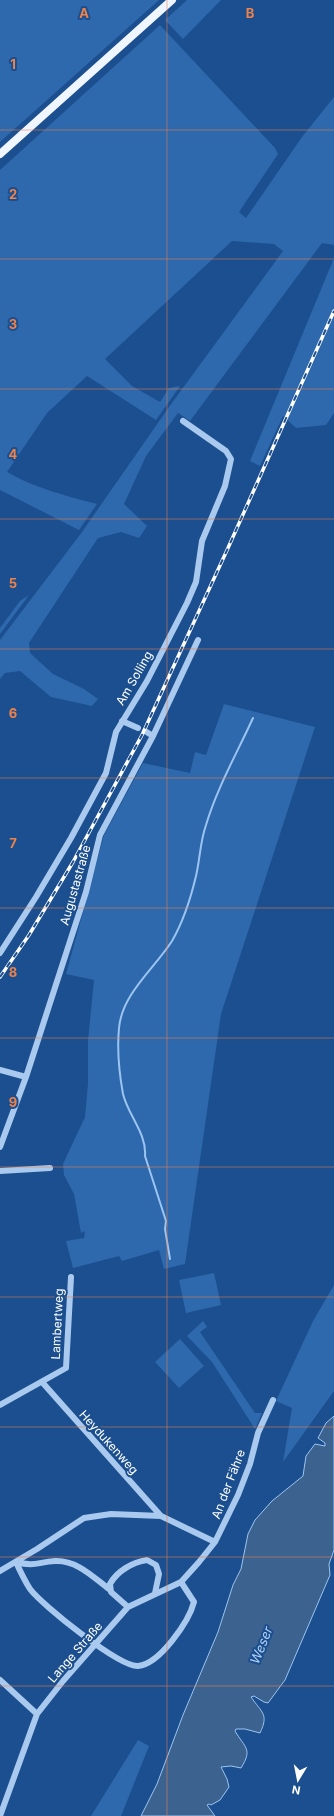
<svg xmlns="http://www.w3.org/2000/svg" width="334" height="1816" font-family="Inter,sans-serif">
  <style>
    .green { fill: #2e69ad }
    .water { fill: #3c6290; stroke: #9cc4f0 }
    .lines { fill: none; stroke-linecap: round; stroke-linejoin: round }
    .stream { stroke: #9cc4f0; stroke-width: 2 }
    .minor { stroke: #a9c9ee; stroke-width: 6 }
    .major { stroke: #f0f6ff; stroke-width: 8 }
    .rail-casing { stroke: #fff; stroke-width: 3.5 }
    .rail { stroke: #1b4f8f; stroke-width: 2; stroke-dasharray: 6; stroke-linecap: butt }
    .grid { fill: none; stroke: #ee8249; stroke-width: 1; stroke-opacity: 0.55 }
    .labels { text-anchor: middle; dominant-baseline: central; stroke-width: 4; stroke-linejoin: round; paint-order: stroke }
    .street-label { font-size: 12px; fill: #fff; stroke: #1b4f8f }
    .water-label { font-size: 13px; font-style: italic; fill: #b5d3f5; stroke: #1b4f8f }
    .grid-label { font-size: 13px; text-anchor: middle; font-weight: bold; fill: #ee8249; stroke: #1b4f8f; stroke-width: 4; stroke-linejoin: round; paint-order: stroke }
  </style>
  <rect width="100%" height="100%" fill="#1b4f8f"/>
  <path class="green" d="M 0,0 L 159,0 L 0,142 Z
    M 187,0 L 221,0 L 183,39 L 165,20 Z
    M 160,25 L 275,148 L 278,154 L 239,212 L 246,218 L 302,137 L 334,97 L 334,245 L 322,243 L 190,421 L 178,413 L 146,456 L 124,504 L 147,526 L 139,538 L 121,532 L 98,538 L 29,643 L 30,653 L 53,674 L 84,689 L 98,699 L 92,706 L 51,697 L 20,671 L 5,673 L 0,679 L 0,640 L 82,532 L 169,407 L 283,251 L 274,244 L 232,241 L 105,359 L 132,386 L 160,402 L 169,388 L 180,386 L 156,420 L 87,376 L 47,413 L 7,472 C 35,488 66,496 97,504 L 79,530 L 0,490 L 0,170 Z
    M 334,258 L 334,413 L 326,425 L 296,428 L 283,416 L 260,466 L 250,461 Z
    M 29,595 L 0,634 L 0,628 L 20,601 Z
    M 224,704 L 315,727 L 221,1014 L 185,1264 L 164,1269 L 159,1250 L 122,1261 L 119,1256 L 73,1268 L 66,1241 L 84,1238 L 85,1231 L 81,1233 L 74,1194 L 64,1175 L 63,1164 L 85,1117 L 88,1084 L 88,1041 L 94,980 L 66,974 L 104,835 L 143,763 L 190,773 L 195,752 L 206,755 Z
    M 214,1273 L 221,1305 L 186,1313 L 179,1280 Z
    M 334,1285 L 334,1391 L 283,1462 L 292,1408 L 276,1401 L 313,1321 Z
    M 203,1321 L 207,1327 L 200,1332 L 255,1413 L 262,1413 L 255,1429 L 212,1362 L 187,1336 Z
    M 180,1339 L 204,1366 L 179,1388 L 155,1362 Z
    M 138,1740 L 149,1746 L 121,1816 L 91,1816 Z"/>
  <path class="water" d="M 334,1416 L 334,1550 L 329,1564 L 330,1575 L 285,1680 L 268,1703 L 264,1702 L 254,1696 L 251,1697 C 262,1713 269,1714 260,1733 L 245,1729 L 236,1729 L 235,1731 C 245,1748 253,1749 241,1768 L 231,1766 L 221,1767 L 227,1779 L 229,1787 L 220,1800 L 211,1805 L 209,1804 L 207,1805 L 215,1816 L 141,1816 L 157,1784 L 183,1715 L 218,1632 L 233,1585 L 241,1569 L 248,1534 L 255,1520 L 272,1501 L 303,1476 L 306,1456 L 315,1444 L 325,1446 L 325,1443 L 318,1438 L 326,1423 Z"/>
  <g class="lines">
    <path class="stream" d="M 170,1259 L 165,1229 L 166,1221 L 145,1156 C 147,1134 128,1115 123,1094 C 119,1072 117,1049 119,1028 C 122,994 154,969 172,941 C 183,922 191,897 196,876 C 200,859 200,842 206,825 C 217,788 237,753 253,718"/>
    <path class="minor" d="M 122,721 L 138,728
      M 145,731 L 153,736
      M 0,953 L 36,897 L 71,838 L 106,773 L 116,732 L 147,681 L 187,603 L 196,582 L 202,541 L 225,486 L 231,459 L 226,451 L 183,421
      M 0,1070 L 26,1077
      M 0,1147 L 26,1077 L 86,892 L 100,835 L 153,736 L 198,640
      M 0,1171 L 50,1168
      M 42,1382 L 161,1516
      M 0,1405 L 66,1368 L 71,1277
      M 16,1562 C 20,1571 25,1581 30,1589 C 42,1605 119,1667 138,1666 C 160,1664 189,1621 194,1602 L 181,1582
      M 16,1562 C 35,1567 38,1562 55,1561 C 77,1560 93,1577 109,1589
      M 0,1571 L 37,1549 L 84,1518 L 111,1514 L 161,1516 L 215,1542
      M 128,1607 L 111,1592 L 110,1584 C 117,1571 133,1562 147,1560 L 156,1565 L 159,1574 L 155,1593
      M 0,1680 L 37,1714
      M 0,1816 L 37,1714 L 63,1681 L 128,1607 L 181,1582 L 199,1562 L 215,1542 L 238,1495 L 250,1464 L 258,1433 L 273,1400"/>
    <path class="major" d="M 0,154 L 172,0"/>
    <g class="rail-casing">
      <path id="rail" d="M 0,977 L 29,935 L 73,862 L 142,735 L 228,548 L 334,311"/>
    </g>
    <use href="#rail" class="rail"/>
  </g>
  <path class="grid" d="M 167,0 L 167,1816M 0,130 L 334,130M 0,259 L 334,259M 0,389 L 334,389M 0,519 L 334,519M 0,649 L 334,649M 0,778 L 334,778M 0,908 L 334,908M 0,1038 L 334,1038M 0,1167 L 334,1167M 0,1297 L 334,1297M 0,1427 L 334,1427M 0,1557 L 334,1557M 0,1686 L 334,1686"/>
  <g class="labels">
    <g class="street-label">
      <text transform="translate(134 678) rotate(-60)">Am Solling</text>
      <text transform="translate(75 885) rotate(-74)">Augustastraße</text>
      <text transform="translate(57 1324) rotate(-87)">Lambertweg</text>
      <text transform="translate(109 1442) rotate(48)">Heydukenweg</text>
      <text transform="translate(228 1484) rotate(-69)">An der Fähre</text>
      <text transform="translate(75 1652) rotate(-49)">Lange Straße</text>
    </g>
    <g class="water-label">
      <text transform="translate(261 1645) rotate(-68)">Weser</text>
    </g>
  </g>
  <g class="grid-label">
    <text x="84" y="18">A</text>
    <text x="250" y="18">B</text>
    <text x="13" y="69">1</text>
    <text x="13" y="199">2</text>
    <text x="13" y="329">3</text>
    <text x="13" y="459">4</text>
    <text x="13" y="588">5</text>
    <text x="13" y="718">6</text>
    <text x="13" y="848">7</text>
    <text x="13" y="977">8</text>
    <text x="13" y="1107">9</text>
  </g>
  <g transform="translate(298 1780) rotate(190)" stroke="#1b4f8f" stroke-width="3" paint-order="stroke">
  <path d="M0-3L7 15L0 10L-7 15Z" fill="#ffffff"/>
  <text y="-6" font-size="11" font-weight="bold" text-anchor="middle" fill="#ffffff">N</text>
  </g>
</svg>
